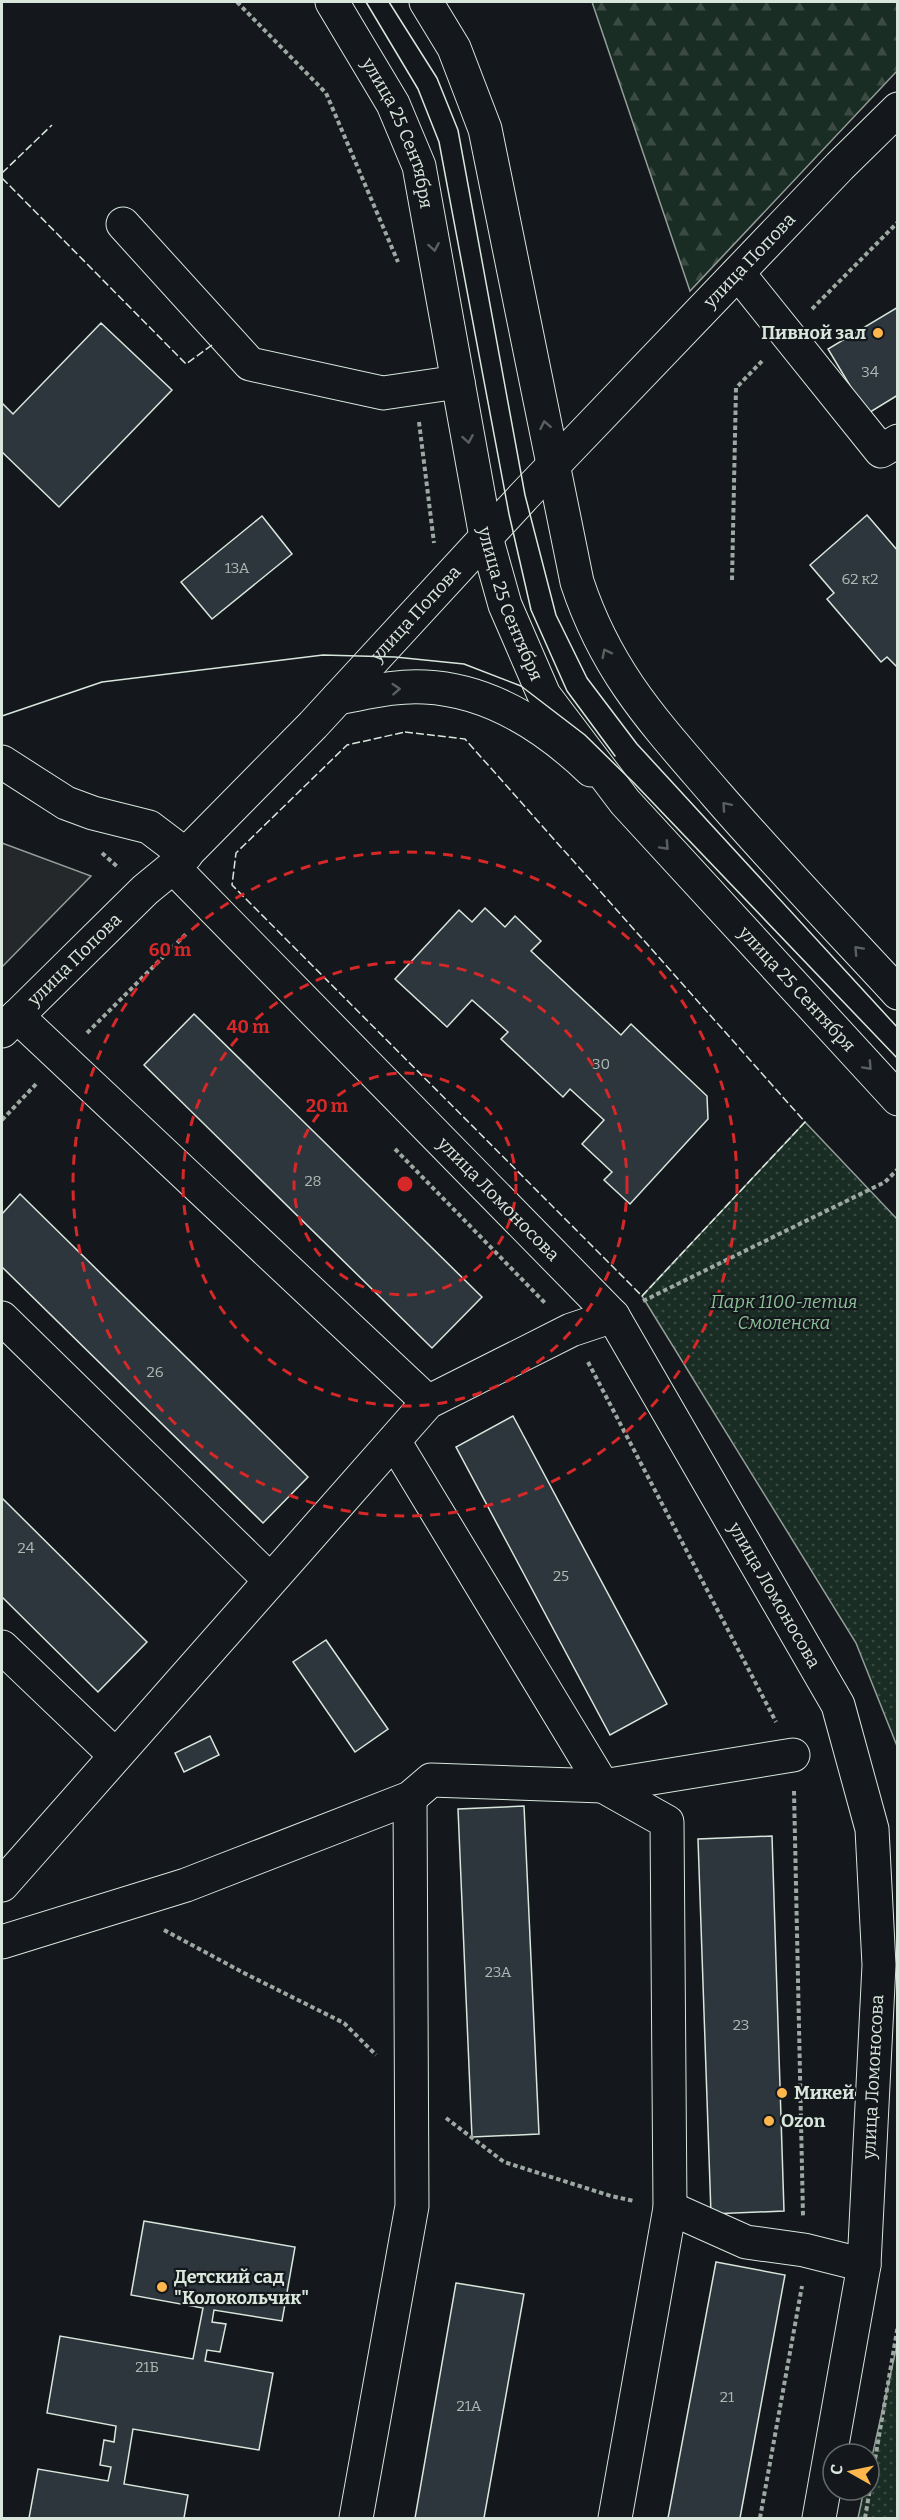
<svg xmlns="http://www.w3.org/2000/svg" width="899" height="2520" font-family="Bitter,serif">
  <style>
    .forest { fill: url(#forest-firs); stroke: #939e99; stroke-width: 1.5 }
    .park { fill: url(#park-dots); stroke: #939e99; stroke-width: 1.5 }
    .parking { fill: #24282b; stroke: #939e99; stroke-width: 1.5 }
    .building { fill: #2c363c; stroke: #d8e6dc; stroke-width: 1.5 }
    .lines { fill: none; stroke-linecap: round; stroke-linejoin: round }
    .minor-casing { stroke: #d8e6dc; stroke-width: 35 }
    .major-casing { stroke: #d8e6dc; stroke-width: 35 }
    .path { stroke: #9da8a2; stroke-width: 4; stroke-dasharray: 4.5 3; stroke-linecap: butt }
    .minor { stroke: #14181c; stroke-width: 33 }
    .major { stroke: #14181c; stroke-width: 33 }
    .tram { stroke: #d8e6dc; stroke-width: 1.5 }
    .fence { stroke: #d8e6dc; stroke-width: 1.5; stroke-dasharray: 8 3; stroke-linecap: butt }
    .oneway { stroke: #59605f }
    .ring { fill: none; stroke: #d62828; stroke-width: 3; stroke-dasharray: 10 8 }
    .poi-dot { fill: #ffb74d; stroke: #14181c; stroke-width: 2 }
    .labels { text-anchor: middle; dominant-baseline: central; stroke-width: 4.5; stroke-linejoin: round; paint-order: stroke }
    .number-label { font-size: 15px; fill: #adbab4 }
    .street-label { font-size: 18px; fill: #d8e6dc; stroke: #14181c }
    .poi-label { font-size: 18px; font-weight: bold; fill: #d8e6dc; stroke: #14181c; text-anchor: start }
    .park-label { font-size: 18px; font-style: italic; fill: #8ac095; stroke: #14181c }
    .centre { fill: #d62828; stroke: #14181c; stroke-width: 3 }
    .ring-label { font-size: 18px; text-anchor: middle; font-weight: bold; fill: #d62828; stroke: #14181c; stroke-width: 4.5; stroke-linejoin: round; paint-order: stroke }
  </style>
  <defs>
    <pattern id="forest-firs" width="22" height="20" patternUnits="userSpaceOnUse" patternTransform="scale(1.5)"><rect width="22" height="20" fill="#1a2d24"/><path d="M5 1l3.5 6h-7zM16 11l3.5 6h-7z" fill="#3b4b43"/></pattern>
    <pattern id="park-dots" width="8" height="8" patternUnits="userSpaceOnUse" patternTransform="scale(1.5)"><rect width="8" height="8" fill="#1a2d24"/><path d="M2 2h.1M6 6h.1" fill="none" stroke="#3b4b43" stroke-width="1.8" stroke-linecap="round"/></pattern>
  </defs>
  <rect width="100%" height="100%" fill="#14181c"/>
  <path class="forest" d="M 592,2 L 897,2 L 897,71 L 690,291 Z"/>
  <path class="park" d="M 805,1122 L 897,1219 L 897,1746 L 856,1643 L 642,1296 Z
    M 897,2345 L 897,2518 L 858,2518 L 864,2490 L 869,2490 L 869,2470 Z"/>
  <path class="parking" d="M 2,843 L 91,876 L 2,967 Z"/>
  <path class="building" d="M 898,307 L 898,395 L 867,414 L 828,349 Z
    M 101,323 L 172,390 L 59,507 L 2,452 L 2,403 L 13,414 Z
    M 867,515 L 898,551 L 898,668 L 887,657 L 881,662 L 827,599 L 834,593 L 810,565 Z
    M 262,516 L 292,554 L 212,619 L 181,582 Z
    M 485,908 L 505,927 L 515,916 L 541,941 L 531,951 L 621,1035 L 631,1024 L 707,1096 L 708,1119 L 630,1204 L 604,1180 L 612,1172 L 582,1144 L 604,1120 L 570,1089 L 563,1097 L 501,1039 L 508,1032 L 472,1000 L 447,1027 L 395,979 L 459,910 L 472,922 Z
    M 194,1014 L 482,1297 L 432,1348 L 144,1065 Z
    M 20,1194 L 308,1477 L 263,1523 L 2,1267 L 2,1214 Z
    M 513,1416 L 667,1704 L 610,1735 L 456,1447 Z
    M 2,1498 L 147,1642 L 98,1692 L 2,1597 Z
    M 326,1640 L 388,1729 L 355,1752 L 293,1662 Z
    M 210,1736 L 219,1755 L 184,1772 L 175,1753 Z
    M 524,1806 L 539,2134 L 472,2137 L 458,1809 Z
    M 772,1836 L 784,2211 L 711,2214 L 698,1839 Z
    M 144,2221 L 295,2247 L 282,2321 L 214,2310 L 212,2322 L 226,2324 L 220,2352 L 207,2350 L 205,2361 L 273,2373 L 259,2450 L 133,2429 L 124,2484 L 188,2495 L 184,2518 L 29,2518 L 38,2469 L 108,2481 L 111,2467 L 100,2465 L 104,2440 L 114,2442 L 116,2426 L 47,2413 L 60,2336 L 193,2359 L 203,2308 L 131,2295 Z
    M 716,2262 L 785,2275 L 740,2518 L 668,2518 Z
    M 456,2283 L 524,2294 L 484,2518 L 415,2518 Z"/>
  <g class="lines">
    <g class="minor-casing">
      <g id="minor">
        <path d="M 123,224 L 250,364 L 383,393 L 458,382"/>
        <path d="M 738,273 L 881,451 L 898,441"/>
        <path d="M 338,698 C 366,693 396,685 425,687 C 489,690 546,727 591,770"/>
        <path d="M 2,762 L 66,803 L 93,813 L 149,827 L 186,855"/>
        <path id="s1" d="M 173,867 L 613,1316 L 838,1705 L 872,1829 L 879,1965 L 864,2265 L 819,2518"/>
        <path d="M 17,1016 L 428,1402"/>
        <path id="s2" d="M 2,1031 L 145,890 L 173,867 L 313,725 L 525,495 L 840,166 L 898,109"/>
        <path d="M 2,1318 L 270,1580"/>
        <path d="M 394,1441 L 603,1786 L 667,1822 L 670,2208 L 615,2518"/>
        <path d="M 2,1647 L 115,1755"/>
        <path d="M 2,1885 L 428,1402 L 571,1330 L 613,1316"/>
        <path d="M 2,1942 L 186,1885 L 410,1798 L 431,1780 L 603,1786 L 793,1755"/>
        <path d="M 670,2208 L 746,2242 L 804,2250 L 864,2265"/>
        <path d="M 356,2518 L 412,2206 L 410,1798"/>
      </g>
    </g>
    <g class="major-casing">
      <g id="major">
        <path id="s3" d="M 332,2 L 393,104 L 419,166 L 486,537 L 505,605 L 544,695 L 625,802 L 898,1099"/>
        <path d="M 426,2 L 454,48 L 485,129 L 577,582 C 607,673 655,723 716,794 C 775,862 837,927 898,993"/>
      </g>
    </g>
    <path class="path" d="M 237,2 L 326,93 L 398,262
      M 812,309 L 898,222
      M 419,422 L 434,543
      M 732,580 L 736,388 L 763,360
      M 102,853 L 119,868
      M 87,1033 L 186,934
      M 2,1120 L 37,1083
      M 395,1149 L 545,1303
      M 643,1301 L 885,1182 L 898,1169
      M 588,1362 L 776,1722
      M 794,1791 L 803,2216
      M 164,1930 L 244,1973 L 344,2023 L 376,2055
      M 446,2118 L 504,2162 L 611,2196 L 634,2201
      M 760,2518 L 802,2286
      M 865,2518 L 898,2325"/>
    <use href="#minor" class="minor"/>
    <use href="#major" class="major"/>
    <path class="tram" d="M 366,2 L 418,89 L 439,142 L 509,514 L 531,610 L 567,691 L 615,756
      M 389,2 L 437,78 L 458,130 L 525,495 L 556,615 L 587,678 L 637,744 L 898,1028
      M 2,716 L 102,682 L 323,655 L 395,657 L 464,664 L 521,686 L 585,735 L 634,783 L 898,1059"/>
    <path class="fence" d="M 2,173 L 52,125
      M 2,178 L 186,364 L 212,345
      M 405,732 L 465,739 L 805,1122 L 642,1296 L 232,885 L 236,853 L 347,745 Z"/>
  </g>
  <defs><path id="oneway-chevron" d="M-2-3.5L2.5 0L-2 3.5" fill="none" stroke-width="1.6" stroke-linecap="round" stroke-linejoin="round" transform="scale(1.5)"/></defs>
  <g class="oneway">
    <use href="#oneway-chevron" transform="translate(434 247) rotate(80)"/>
    <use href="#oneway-chevron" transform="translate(545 425) rotate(-101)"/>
    <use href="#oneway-chevron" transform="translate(468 439) rotate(80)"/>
    <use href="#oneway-chevron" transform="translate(606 653) rotate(-117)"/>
    <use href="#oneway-chevron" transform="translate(396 689) rotate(-4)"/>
    <use href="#oneway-chevron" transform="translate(726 806) rotate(-131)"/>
    <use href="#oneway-chevron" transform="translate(665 846) rotate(47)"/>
    <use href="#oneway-chevron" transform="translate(858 950) rotate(-133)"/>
    <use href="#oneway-chevron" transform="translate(868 1066) rotate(47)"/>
  </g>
  <g class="ring">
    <circle cx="405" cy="1184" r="111"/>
    <circle cx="405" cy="1184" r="222"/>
    <circle cx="405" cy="1184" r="332"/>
  </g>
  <g class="poi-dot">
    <circle cx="878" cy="333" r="6"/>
    <circle cx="782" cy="2093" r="6"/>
    <circle cx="769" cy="2121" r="6"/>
    <circle cx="162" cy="2287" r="6"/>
  </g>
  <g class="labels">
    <g class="number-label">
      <text x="870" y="372">34</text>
      <text x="237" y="568">13А</text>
      <text x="860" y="579">62 к2</text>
      <text x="601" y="1064">30</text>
      <text x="313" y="1181">28</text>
      <text x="155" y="1372">26</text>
      <text x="26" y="1548">24</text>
      <text x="561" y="1576">25</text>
      <text x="498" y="1972">23А</text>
      <text x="741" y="2025">23</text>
      <text x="147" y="2367">21Б</text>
      <text x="727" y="2397">21</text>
      <text x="469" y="2406">21А</text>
    </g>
    <g class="street-label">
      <text stroke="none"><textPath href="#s3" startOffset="148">улица 25 Сентября</textPath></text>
      <text stroke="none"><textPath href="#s2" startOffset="1074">улица Попова</textPath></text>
      <text stroke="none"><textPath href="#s3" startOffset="634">улица 25 Сентября</textPath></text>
      <text stroke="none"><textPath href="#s2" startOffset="588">улица Попова</textPath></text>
      <text stroke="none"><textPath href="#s2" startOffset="102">улица Попова</textPath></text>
      <text stroke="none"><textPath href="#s3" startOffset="1120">улица 25 Сентября</textPath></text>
      <text stroke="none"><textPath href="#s1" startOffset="465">улица Ломоносова</textPath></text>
      <text stroke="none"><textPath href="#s1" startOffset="951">улица Ломоносова</textPath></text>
      <text transform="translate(873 2077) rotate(-87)">улица Ломоносова</text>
    </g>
    <g class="poi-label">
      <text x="866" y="333" text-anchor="end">Пивной зал</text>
      <text x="794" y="2093">Микей</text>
      <text x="781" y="2121">Ozon</text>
      <text x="174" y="2277">Детский сад<tspan x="174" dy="21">"Колокольчик"</tspan></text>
    </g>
    <g class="park-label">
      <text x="784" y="1302">Парк 1100-летия<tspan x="784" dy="21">Смоленска</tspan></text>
    </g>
  </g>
  <circle cx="405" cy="1184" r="9" class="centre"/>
  <g class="ring-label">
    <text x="170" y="956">60 m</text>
    <text x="248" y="1033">40 m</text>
    <text x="327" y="1112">20 m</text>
  </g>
  <rect width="899" height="2520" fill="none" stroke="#d8e6dc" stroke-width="6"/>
  <g transform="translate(851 2472) rotate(279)"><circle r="28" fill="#14181c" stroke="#626a69" stroke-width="1.5"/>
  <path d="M0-4.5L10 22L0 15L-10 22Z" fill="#ffb74d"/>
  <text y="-9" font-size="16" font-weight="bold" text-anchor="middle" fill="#d8e6dc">С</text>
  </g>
</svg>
